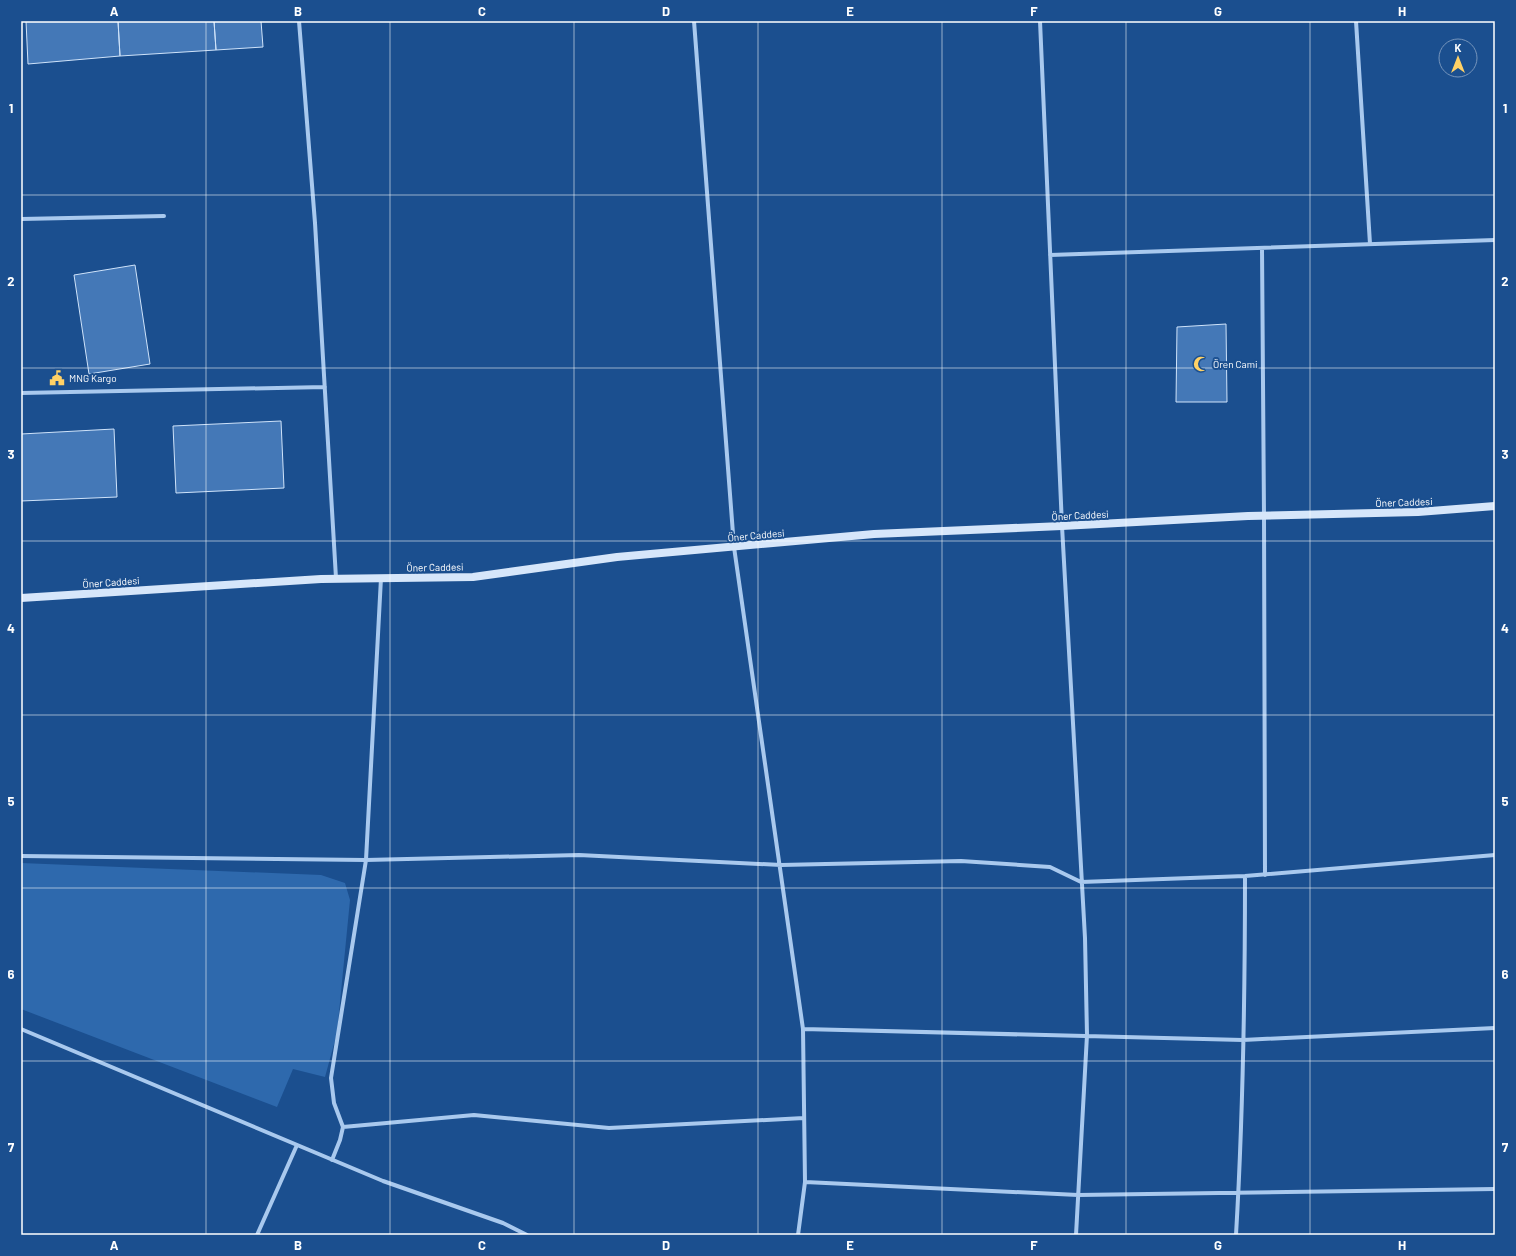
<svg xmlns="http://www.w3.org/2000/svg" width="1516" height="1256" font-family="Barlow,sans-serif">
  <style>
    .green { fill: #2e69ad }
    .building { fill: #4478b7; stroke: #cfe3fa }
    .lines { fill: none; stroke-linecap: round; stroke-linejoin: round }
    .street { stroke: #a9c9ee; stroke-width: 4 }
    .secondary { stroke: #d6e6fa; stroke-width: 8 }
    .grid { fill: none; stroke: #fff; stroke-width: 1; stroke-opacity: 0.55 }
    .labels { text-anchor: middle; dominant-baseline: central; stroke-width: 4; stroke-linejoin: round; paint-order: stroke }
    .poi-label { font-size: 10px; fill: #fff; stroke: #1b4f8f; text-anchor: start }
    .street-label { font-size: 10px; fill: #fff; stroke: #1b4f8f }
    .neatline { fill: none; stroke: #fff; stroke-width: 1.5 }
    .grid-label { font-size: 13px; text-anchor: middle; font-weight: bold; fill: #fff }
  </style>
  <rect width="100%" height="100%" fill="#1b4f8f"/>
  <path class="green" d="M 21,863 L 321,875 L 345,883 L 350,900 L 337,1033 L 325,1077 L 293,1069 L 277,1107 L 21,1009 Z"/>
  <path class="building" d="M 26,21 L 118,21 L 120,56 L 28,64 Z
    M 118,21 L 214,21 L 216,50 L 120,56 Z
    M 214,21 L 261,21 L 263,47 L 216,50 Z
    M 135,265 L 150,364 L 89,374 L 74,275 Z
    M 1226,324 L 1227,402 L 1176,402 L 1177,327 Z
    M 281,421 L 284,488 L 176,493 L 173,426 Z
    M 114,429 L 117,497 L 21,501 L 21,434 Z"/>
  <g class="lines">
    <path class="street" d="M 299,21 L 315,223 L 336,578
      M 694,21 L 734,547 L 803,1029 L 805,1182 L 798,1235
      M 1040,21 L 1062,526 L 1085,938 L 1087,1035 L 1076,1235
      M 1356,21 L 1370,244
      M 21,219 L 164,216
      M 1262,248 L 1264,516 L 1265,875
      M 1050,255 L 1495,240
      M 21,393 L 325,387
      M 21,856 L 366,860 L 579,855 L 781,865 L 961,861 L 1050,867 L 1081,882 L 1245,876 L 1495,855
      M 21,1029 L 383,1181 L 503,1223 L 527,1235
      M 803,1029 L 1243,1040 L 1495,1028
      M 343,1127 L 334,1103 L 331,1078 L 366,860 L 381,578
      M 332,1160 L 340,1140 L 343,1127 L 474,1115 L 609,1128 L 804,1118
      M 805,1182 L 1078,1195 L 1495,1189
      M 257,1235 L 297,1145
      M 1236,1235 C 1243,1116 1245,996 1245,876"/>
    <path class="secondary" d="M 21,598 L 321,579 L 473,577 L 617,557 L 874,534 L 1062,526 L 1248,516 L 1418,512 L 1495,506"/>
  </g>
  <path class="grid" d="M 206,21 L 206,1235M 390,21 L 390,1235M 574,21 L 574,1235M 758,21 L 758,1235M 942,21 L 942,1235M 1126,21 L 1126,1235M 1310,21 L 1310,1235M 21,195 L 1495,195M 21,368 L 1495,368M 21,541 L 1495,541M 21,715 L 1495,715M 21,888 L 1495,888M 21,1061 L 1495,1061"/>
  <defs>
    <g id="mosque-bare" transform="scale(1.2)"><path d="M3.5-4.9A6 6 0 1 0 3.5 4.9A5 5 0 1 1 3.5-4.9Z" fill="#ffd166" stroke="#1b4f8f" stroke-width="2.5" paint-order="stroke"/></g>
    <g id="civic-bare" transform="scale(1.2)"><path d="M-.6-6.5H3V-4.5H.6V-3L4-1V1h2V6H-6V1h2V-1L-.6-3ZM-1.2 2.5V6h2.4V2.5Z" fill="#ffd166" stroke="#1b4f8f" stroke-width="2.5" paint-order="stroke"/></g>
  </defs>
  <g fill-rule="evenodd">
    <use href="#mosque-bare" x="1201" y="364"/>
    <use href="#civic-bare" x="57" y="378"/>
  </g>
  <g class="labels">
    <g class="poi-label">
      <text x="1213" y="364">Ören Cami</text>
      <text x="69" y="378">MNG Kargo</text>
    </g>
    <g class="street-label">
      <text transform="translate(1404 502) rotate(-2)">Öner Caddesi</text>
      <text transform="translate(1080 515) rotate(-3)">Öner Caddesi</text>
      <text transform="translate(756 535) rotate(-5)">Öner Caddesi</text>
      <text transform="translate(435 567) rotate(-1)">Öner Caddesi</text>
      <text transform="translate(111 582) rotate(-4)">Öner Caddesi</text>
    </g>
  </g>
  <rect width="1516" height="1256" fill="none" stroke="#1b4f8f" stroke-width="44"/>
  <g transform="translate(1458 58)"><circle r="19" fill="#1b4f8f" stroke="#7695bc"/>
  <path d="M0-3L7 15L0 10L-7 15Z" fill="#ffd166"/>
  <text y="-6" font-size="11" font-weight="bold" text-anchor="middle" fill="#ffffff">K</text>
  </g>
  <rect x="22" y="22" width="1472" height="1212" class="neatline"/>
  <g class="grid-label">
    <text x="114" y="16">A</text>
    <text x="298" y="16">B</text>
    <text x="482" y="16">C</text>
    <text x="666" y="16">D</text>
    <text x="850" y="16">E</text>
    <text x="1034" y="16">F</text>
    <text x="1218" y="16">G</text>
    <text x="1402" y="16">H</text>
    <text x="11" y="113">1</text>
    <text x="1505" y="113">1</text>
    <text x="11" y="286">2</text>
    <text x="1505" y="286">2</text>
    <text x="11" y="459">3</text>
    <text x="1505" y="459">3</text>
    <text x="11" y="633">4</text>
    <text x="1505" y="633">4</text>
    <text x="11" y="806">5</text>
    <text x="1505" y="806">5</text>
    <text x="11" y="979">6</text>
    <text x="1505" y="979">6</text>
    <text x="11" y="1152">7</text>
    <text x="1505" y="1152">7</text>
    <text x="114" y="1250">A</text>
    <text x="298" y="1250">B</text>
    <text x="482" y="1250">C</text>
    <text x="666" y="1250">D</text>
    <text x="850" y="1250">E</text>
    <text x="1034" y="1250">F</text>
    <text x="1218" y="1250">G</text>
    <text x="1402" y="1250">H</text>
  </g>
</svg>
